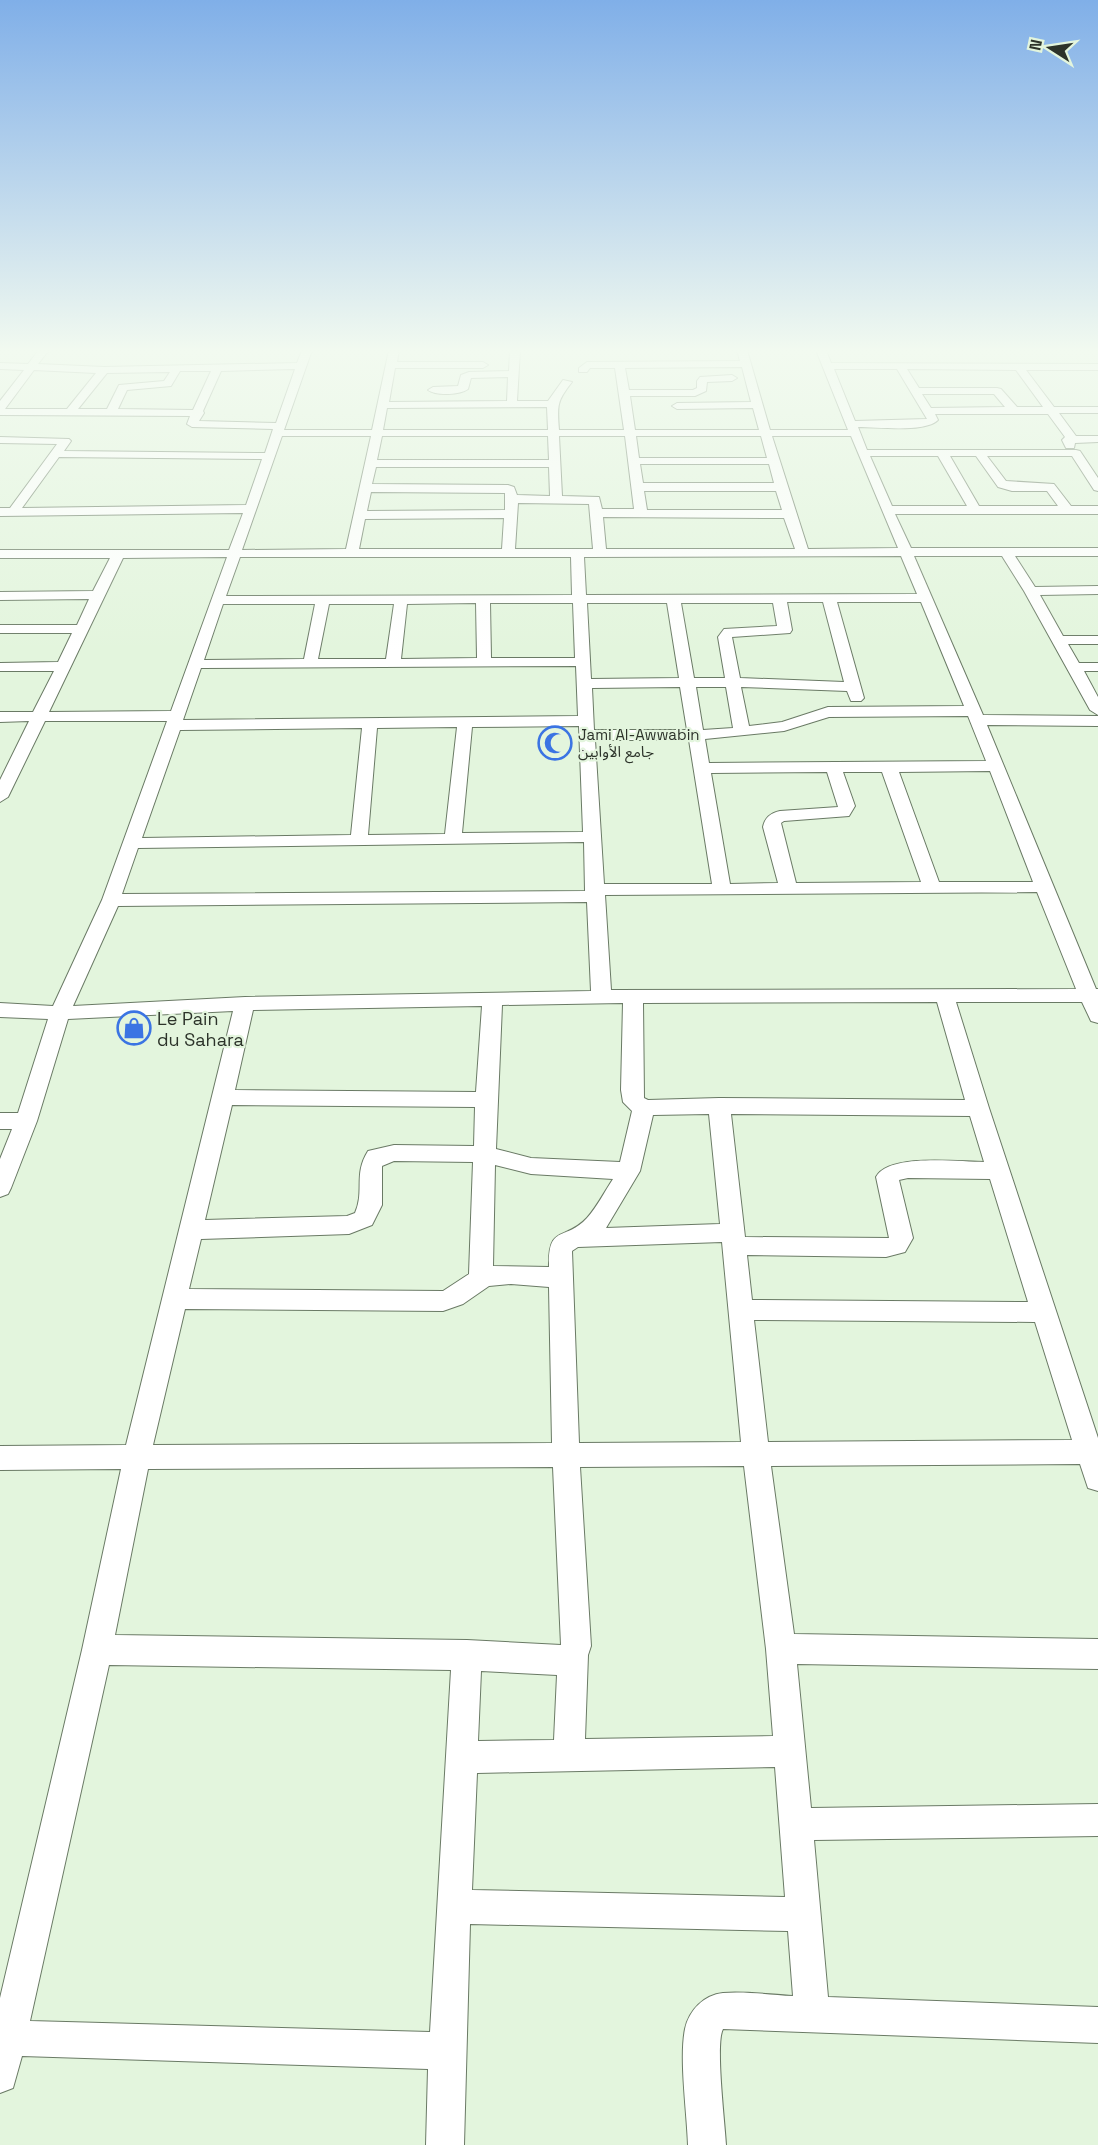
<svg xmlns="http://www.w3.org/2000/svg" width="1098" height="2145" font-family="'Space Grotesk','Noto Sans Arabic',sans-serif">
  <style>
    .lines { fill: none; stroke-linecap: round; stroke-linejoin: round }
    .street-casing { stroke: #6a7a65; stroke-width: 2 }
    .street { fill: #fff; fill-rule: evenodd }
    .labels { text-anchor: middle; dominant-baseline: central; stroke-width: 4.5; stroke-linejoin: round; paint-order: stroke }
    .far-poi-label { font-size: 15px; fill: #2c332a; stroke: #e3f5dd; text-anchor: start }
    .poi-label { font-size: 18px; fill: #2c332a; stroke: #e3f5dd; text-anchor: start }
  </style>
  <rect width="100%" height="100%" fill="#e3f5dd"/>
  <g class="lines">
    <g class="street-casing">
      <path id="street" d="M 39,350 L 49,350 L 38,364 L 104,367 L 297,363 L 302,350 L 312,350 L 284,430 L 372,430 L 389,350 L 399,350 L 397,362 L 483,362 L 488,365 L 483,368 L 395,368 L 389,402 L 507,401 L 508,377 L 471,378 L 468,389 C 460,395 436,396 428,390 L 433,387 L 458,386 L 461,375 L 469,372 L 509,371 L 510,350 L 520,350 L 517,401 L 548,401 L 563,380 L 572,382 C 557,401 557,405 559,430 L 624,430 L 615,368 L 590,368 L 587,372 L 579,372 L 579,368 L 587,362 L 740,361 L 737,350 L 747,350 L 770,430 L 848,430 L 816,350 L 826,350 L 831,363 L 1098,364 L 1098,370 L 1026,370 L 1054,407 L 1098,407 L 1098,413 L 1059,413 L 1076,436 L 1098,436 L 1098,442 L 1075,443 L 1074,448 L 1066,448 L 1062,440 L 1065,437 L 1048,414 L 935,414 L 938,420 C 925,433 878,427 858,427 L 867,450 L 1076,450 L 1080,451 L 1098,478 L 1098,491 L 1094,490 L 1072,456 L 987,456 L 1006,481 L 1054,484 L 1071,506 L 1098,506 L 1098,514 L 895,514 L 911,548 L 1098,548 L 1098,556 L 1015,556 L 1035,587 L 1098,586 L 1098,594 L 1040,595 L 1063,636 L 1098,636 L 1098,644 L 1068,644 L 1079,663 L 1098,663 L 1098,671 L 1084,671 L 1098,697 L 1098,715 L 1090,710 L 1024,591 L 1002,556 L 914,556 L 983,715 L 1098,716 L 1098,726 L 987,725 L 1096,989 L 1098,989 L 1098,1023 L 1091,1021 L 1082,1002 L 956,1002 L 989,1108 L 1098,1438 L 1098,1491 L 1088,1488 L 1080,1464 L 771,1466 L 794,1634 L 1098,1639 L 1098,1669 L 797,1664 L 811,1808 L 1098,1804 L 1098,1836 L 814,1840 L 828,1997 L 1098,2007 L 1098,2043 L 723,2029 C 715,2043 725,2124 726,2145 L 688,2145 C 687,2113 679,2058 685,2029 C 689,2010 704,1995 723,1993 C 746,1991 770,1995 793,1996 L 788,1931 L 470,1924 L 464,2145 L 426,2145 L 428,2069 L 22,2056 L 13,2088 L 0,2093 L 0,1998 L 82,1650 L 121,1469 L 0,1470 L 0,1446 L 126,1445 L 233,1011 L 68,1019 L 37,1121 L 11,1188 L 8,1194 L 0,1197 L 0,1159 L 12,1129 L 0,1129 L 0,1113 L 18,1113 L 48,1019 L 0,1017 L 0,1003 L 53,1006 L 102,900 L 167,721 L 45,721 L 8,797 L 0,802 L 0,780 L 29,721 L 0,722 L 0,712 L 33,712 L 54,671 L 0,671 L 0,663 L 58,662 L 72,633 L 0,633 L 0,625 L 77,625 L 89,599 L 0,600 L 0,592 L 93,591 L 110,558 L 0,558 L 0,550 L 229,550 L 243,513 L 0,516 L 0,508 L 10,508 L 57,444 L 0,443 L 0,437 L 69,439 L 71,441 L 64,451 L 265,453 L 273,429 L 192,427 L 187,424 L 190,416 L 0,415 L 0,401 L 24,370 L 0,369 L 0,363 L 28,364 ZM 742,367 L 751,402 L 677,403 L 672,406 L 677,409 L 753,408 L 759,430 L 635,430 L 630,396 L 695,396 L 706,391 L 707,382 L 732,381 L 737,378 L 732,375 L 700,377 L 697,381 L 697,388 L 693,390 L 629,390 L 625,368 ZM 295,369 L 276,423 L 199,421 L 204,413 L 203,411 L 221,371 ZM 834,369 L 897,369 L 927,419 L 855,421 ZM 907,369 L 1016,370 L 1043,407 L 1017,407 L 1001,389 L 997,388 L 919,388 ZM 34,370 L 96,373 L 67,409 L 5,409 ZM 180,371 L 211,371 L 193,410 L 118,409 L 127,390 L 171,386 ZM 170,372 L 164,381 L 119,385 L 107,409 L 78,409 L 107,373 ZM 922,394 L 994,394 L 1005,407 L 931,408 ZM 547,407 L 548,430 L 383,430 L 387,408 ZM 282,436 L 371,436 L 346,549 L 242,550 ZM 382,436 L 548,436 L 549,460 L 377,460 ZM 559,436 L 625,436 L 634,509 L 602,509 L 599,497 L 562,496 ZM 636,436 L 761,436 L 767,458 L 639,458 ZM 772,436 L 851,436 L 898,548 L 808,549 ZM 870,456 L 938,456 L 967,506 L 892,506 ZM 950,456 L 976,456 L 998,487 L 1012,491 L 1047,491 L 1058,506 L 979,506 ZM 59,457 L 262,459 L 246,505 L 22,508 ZM 640,464 L 769,464 L 774,483 L 643,483 ZM 376,467 L 549,467 L 550,496 L 517,495 L 514,487 L 508,485 L 372,484 ZM 644,491 L 776,491 L 782,510 L 647,510 ZM 371,492 L 505,493 L 505,510 L 367,511 ZM 518,503 L 589,504 L 593,549 L 515,549 ZM 603,517 L 784,518 L 795,549 L 606,549 ZM 504,518 L 502,549 L 359,549 L 365,519 ZM 901,556 L 917,594 L 586,595 L 584,557 ZM 227,557 L 171,711 L 49,712 L 123,558 ZM 240,557 L 571,557 L 572,595 L 226,596 ZM 787,602 L 823,602 L 844,682 L 740,678 L 732,637 L 790,633 L 792,630 ZM 837,602 L 921,602 L 964,706 L 828,707 L 782,722 L 749,726 L 741,687 L 847,691 L 851,701 L 861,701 L 864,698 ZM 476,603 L 477,658 L 401,659 L 407,604 ZM 490,603 L 573,603 L 575,658 L 491,658 ZM 587,603 L 667,603 L 679,678 L 591,679 ZM 681,603 L 773,603 L 777,626 L 724,629 L 718,637 L 725,678 L 694,678 ZM 223,604 L 315,604 L 304,659 L 204,660 ZM 329,604 L 394,604 L 386,659 L 318,659 ZM 576,666 L 578,716 L 183,720 L 201,668 ZM 680,687 L 687,730 L 594,730 L 592,688 ZM 696,687 L 726,687 L 733,728 L 703,730 ZM 968,716 L 986,761 L 709,763 L 705,739 L 784,731 L 829,717 ZM 579,726 L 583,832 L 462,833 L 472,727 ZM 457,727 L 445,834 L 368,835 L 377,728 ZM 362,728 L 351,835 L 142,838 L 180,730 ZM 595,740 L 689,740 L 712,884 L 604,884 ZM 990,771 L 1033,882 L 939,882 L 899,772 ZM 827,772 L 838,807 L 780,811 C 771,813 765,817 763,827 L 778,883 L 730,884 L 711,773 ZM 843,772 L 882,772 L 921,882 L 796,883 L 781,823 L 784,821 L 849,816 L 855,806 ZM 584,842 L 585,891 L 122,894 L 138,848 ZM 1037,892 L 1076,989 L 611,990 L 605,895 ZM 587,902 L 591,991 L 245,997 L 73,1006 L 118,906 ZM 937,1002 L 965,1100 L 719,1098 L 648,1100 L 644,1098 L 643,1003 ZM 623,1003 L 621,1090 L 623,1102 L 632,1111 L 620,1162 L 531,1158 L 496,1149 L 502,1005 ZM 482,1006 L 476,1092 L 235,1090 L 253,1010 ZM 232,1105 L 475,1107 L 474,1146 L 394,1145 L 368,1151 C 353,1175 365,1190 355,1213 L 347,1216 L 205,1220 ZM 709,1114 L 720,1224 L 606,1228 L 640,1171 L 653,1115 ZM 731,1114 L 970,1116 L 984,1162 C 959,1162 889,1153 876,1177 L 889,1238 L 745,1237 ZM 394,1161 L 473,1162 L 469,1274 L 443,1291 L 189,1289 L 201,1239 L 349,1234 L 372,1225 L 382,1205 L 382,1166 ZM 495,1165 L 531,1174 L 613,1179 C 605,1191 597,1207 587,1218 C 565,1242 548,1223 549,1267 L 493,1266 ZM 908,1178 L 990,1179 L 1028,1302 L 752,1300 L 747,1255 L 886,1257 L 905,1252 L 913,1238 L 899,1180 ZM 722,1242 L 741,1442 L 579,1443 L 572,1251 L 578,1247 ZM 511,1284 L 549,1287 L 552,1443 L 153,1445 L 185,1309 L 443,1311 L 463,1304 L 489,1286 ZM 754,1320 L 1035,1322 L 1072,1440 L 768,1442 ZM 744,1466 L 766,1649 L 773,1736 L 585,1739 L 588,1655 L 591,1646 L 580,1467 ZM 553,1467 L 561,1645 L 467,1640 L 115,1635 L 148,1469 ZM 109,1665 L 451,1670 L 430,2032 L 30,2021 ZM 481,1671 L 557,1675 L 554,1740 L 478,1741 ZM 775,1767 L 785,1897 L 472,1890 L 477,1773 Z"/>
    </g>
    <use href="#street" class="street"/>
  </g>
  <linearGradient id="sky" x2="0" y2="1"><stop stop-color="#80afe8"/><stop offset="0.54" stop-color="#f2faf0"/><stop offset="1" stop-color="#f2faf0" stop-opacity="0"/></linearGradient>
  <rect width="1098" height="650" fill="url(#sky)"/>
  <defs>
    <g id="mosque-ring" transform="scale(1.725)"><circle r="9.5" fill="#e3f5dd" stroke="#3b74e3" stroke-width="1.5"/><path d="M3.5-4.9A6 6 0 1 0 3.5 4.9A5 5 0 1 1 3.5-4.9Z" fill="#3b74e3"/></g>
    <g id="shop-ring" transform="scale(1.725)"><circle r="9.5" fill="#e3f5dd" stroke="#3b74e3" stroke-width="1.5"/><path d="M-5-2.5h2.3a2.7 3.5 0 0 1 5.4 0H5L5.5 6h-11ZM-1.5-2.5h3a1.5 2.3 0 0 0-3 0Z" fill="#3b74e3"/></g>
  </defs>
  <g fill-rule="evenodd">
    <use href="#mosque-ring" x="555" y="743"/>
    <use href="#shop-ring" x="134" y="1028"/>
  </g>
  <g class="labels">
    <g class="far-poi-label">
      <text x="578" y="734">Jami Al-Awwabin<tspan x="578" dy="17">جامع الأوابين</tspan></text>
    </g>
    <g class="poi-label">
      <text x="157" y="1018">Le Pain<tspan x="157" dy="21">du Sahara</tspan></text>
    </g>
  </g>
  <g transform="translate(1050 48) rotate(282)" stroke="#e3f5dd" stroke-width="4.5" paint-order="stroke">
  <path d="M0-4.5L10 22L0 15L-10 22Z" fill="#2c332a"/>
  <text y="-9" font-size="16" font-weight="bold" text-anchor="middle" fill="#2c332a">N</text>
  </g>
</svg>
